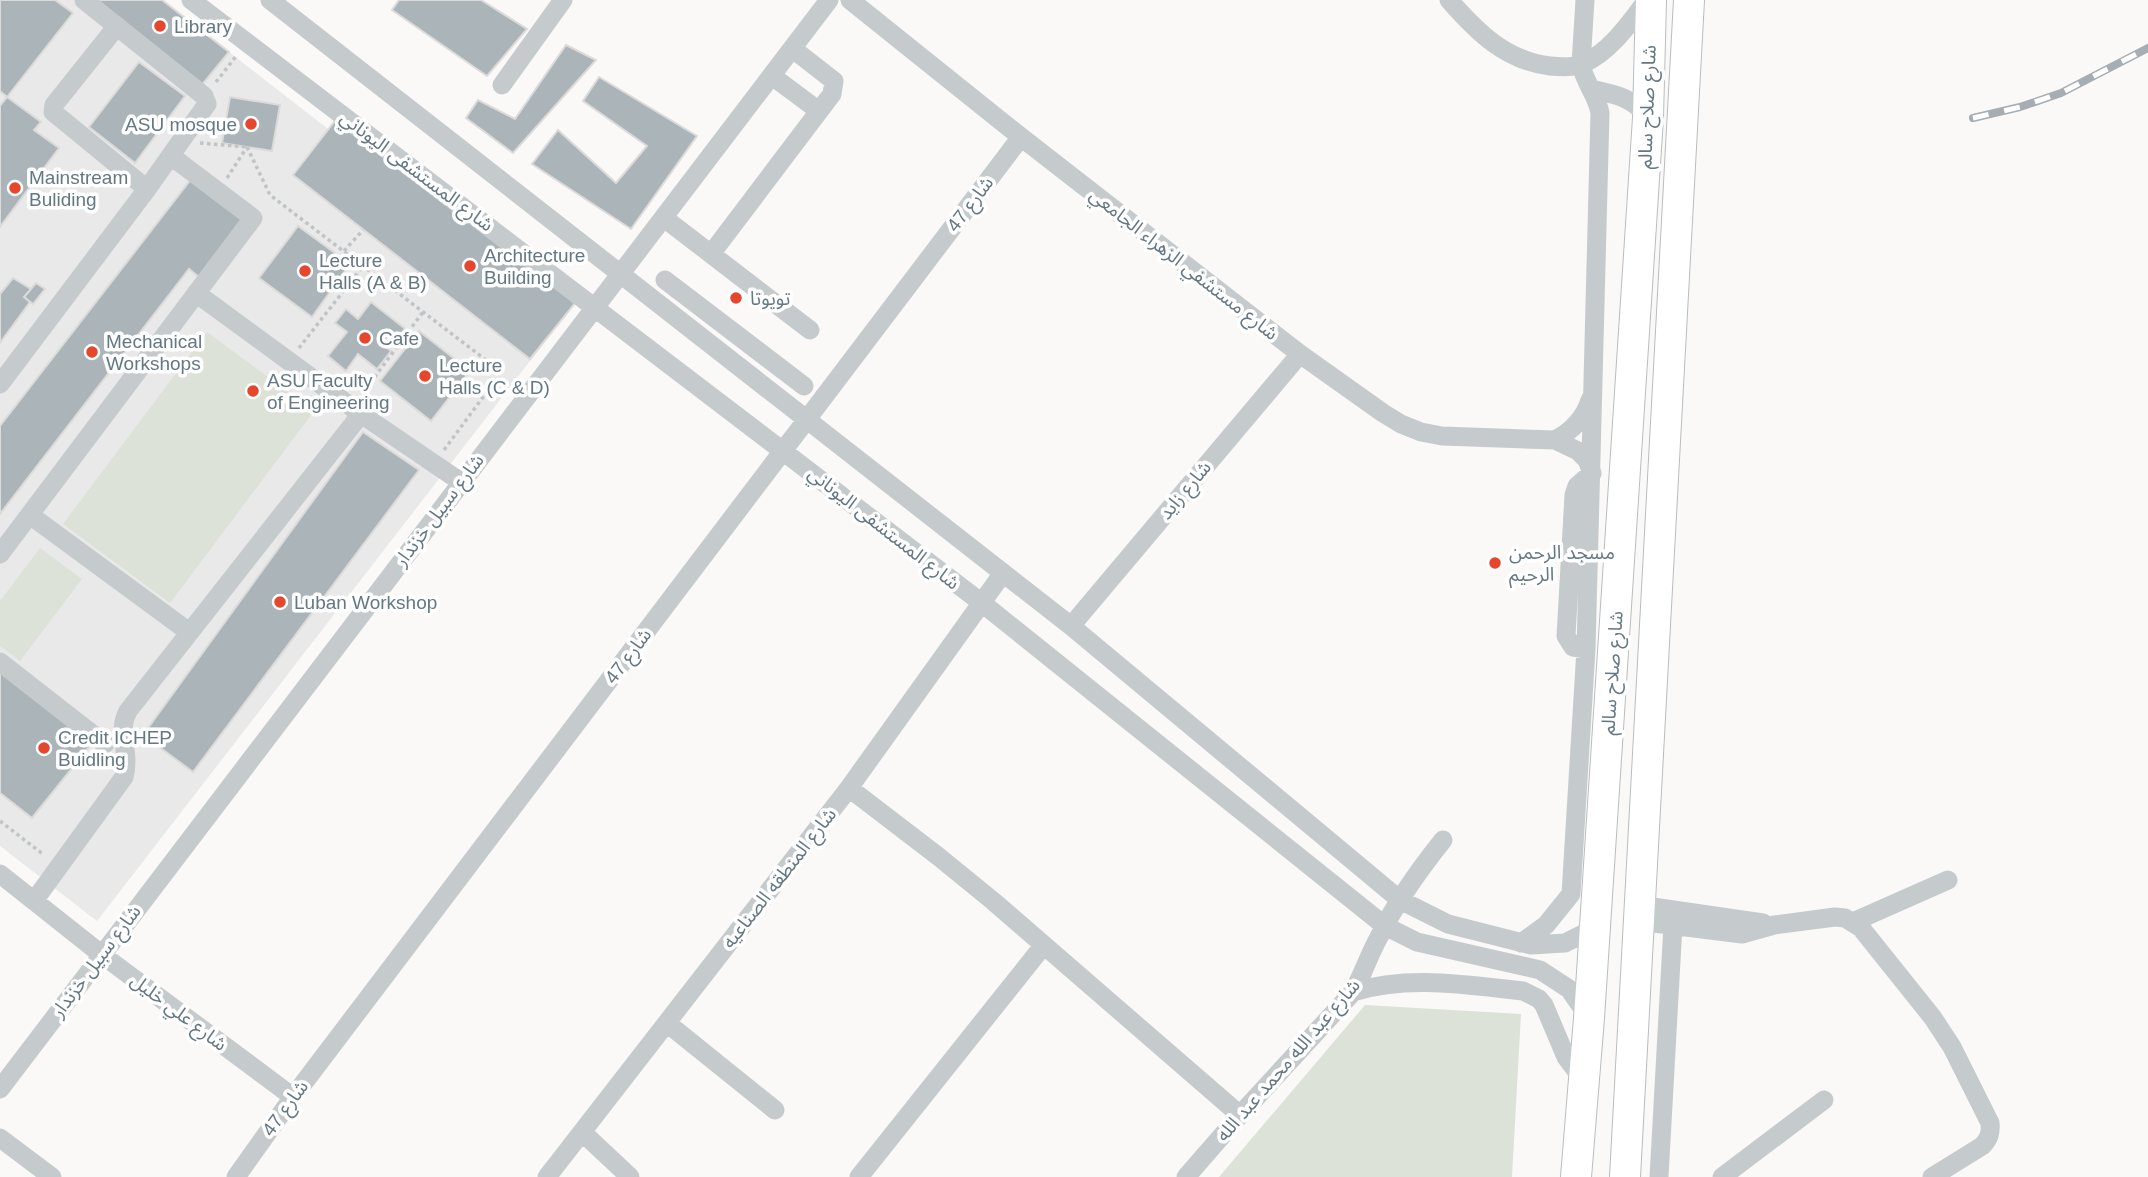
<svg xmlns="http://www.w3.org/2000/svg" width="2148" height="1177" font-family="Arial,'Noto Sans Arabic',sans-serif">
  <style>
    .built { fill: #e8e9e8 }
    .pitch { fill: #dce2d8 }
    .building { fill: #aab4b9; stroke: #dcdbd9; stroke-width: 2 }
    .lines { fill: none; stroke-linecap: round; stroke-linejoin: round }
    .highway-casing { stroke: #b8bdc0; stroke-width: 32 }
    .path { stroke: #c1c4c6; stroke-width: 3.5; stroke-dasharray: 3.5 3.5; stroke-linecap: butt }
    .minor { stroke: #c5cbcd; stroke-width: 19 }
    .highway { stroke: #fff; stroke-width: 30 }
    .rail-casing { stroke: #a6aeb3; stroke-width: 8 }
    .rail { stroke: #fff; stroke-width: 5; stroke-dasharray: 16; stroke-linecap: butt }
    .poi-dot { fill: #e5462c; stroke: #fff; stroke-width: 2.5 }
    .labels { text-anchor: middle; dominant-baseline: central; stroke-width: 7; stroke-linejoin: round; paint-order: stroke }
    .poi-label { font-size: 19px; fill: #647883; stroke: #fff; text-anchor: start }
    .street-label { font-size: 19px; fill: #647883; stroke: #fff }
  </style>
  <rect width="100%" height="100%" fill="#faf9f7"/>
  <path class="built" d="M 0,0 L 162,0 L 546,298 L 568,312 L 97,921 L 0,846 Z"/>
  <path class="pitch" d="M 207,332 L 314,411 L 170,603 L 63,524 Z
    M 40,548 L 82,579 L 20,661 L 0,646 L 0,601 Z
    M 1365,1005 L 1521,1014 L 1512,1177 L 1219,1177 Z"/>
  <path class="building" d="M 0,0 L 55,0 L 73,13 L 7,97 L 0,91 Z
    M 92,0 L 162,0 L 229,52 L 201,86 Z
    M 399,0 L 481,0 L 527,29 L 487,76 L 392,10 Z
    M 566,45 L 596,60 L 513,153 L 466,118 L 478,100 L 515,119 Z
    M 139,62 L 185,96 L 135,163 L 89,127 Z
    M 599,77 L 697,136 L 631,229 L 532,164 L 558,130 L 616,183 L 647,146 L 583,101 Z
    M 7,97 L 41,122 L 34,130 L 59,148 L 0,227 L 0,106 Z
    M 230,97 L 280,105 L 272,151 L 222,143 Z
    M 338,117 L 576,302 L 530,359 L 293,175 Z
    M 192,178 L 245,219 L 199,277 L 189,269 L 0,514 L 0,426 Z
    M 298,226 L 350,264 L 312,317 L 259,278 Z
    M 13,278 L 31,289 L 24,297 L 30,302 L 0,343 L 0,294 Z
    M 36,283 L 45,289 L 33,304 L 24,297 Z
    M 371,302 L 408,331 L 400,341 L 390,334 L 382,344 L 391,351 L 377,369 L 358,354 L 346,371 L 328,356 L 347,332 L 335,323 L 346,309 L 358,319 Z
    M 419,331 L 470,371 L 431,421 L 380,381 Z
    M 363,432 L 419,470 L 193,772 L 143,735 Z
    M 0,672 L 93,742 L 32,818 L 0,793 Z"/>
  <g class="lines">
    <g class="highway-casing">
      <path id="highway" d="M 1576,1177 L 1589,1018 L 1648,118 L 1651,0
        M 1625,1177 L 1689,0"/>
    </g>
    <path class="path" d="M 216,82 L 237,55
      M 200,143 L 247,147
      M 247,147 L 270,195 L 486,360 L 491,379 L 489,389 L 444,450
      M 227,178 L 247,147
      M 344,251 L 363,230
      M 299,348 L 363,266
      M 362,394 L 423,312
      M 0,821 L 44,855"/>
    <path class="minor" d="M 191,0 L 982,603 L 1385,926 L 1417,942 L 1540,970 L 1569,989 L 1588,1016
      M 270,0 L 1071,626 L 1400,900 L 1448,924 L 1531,945 L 1565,943 L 1595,928
      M 850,0 L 1021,137 L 1300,354 L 1383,413 L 1401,424 L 1421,432 L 1442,436 L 1555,440 L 1578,451 L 1587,460 L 1592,473 L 1577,486 L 1574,495 L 1566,636 L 1573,647 L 1586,649
      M 1449,0 C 1477,32 1506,61 1550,66 C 1560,67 1572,68 1582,64 C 1609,53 1630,23 1647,0
      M 117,26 L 54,105 L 53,112 L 147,189
      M 772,76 L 819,111
      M 502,85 L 563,0
      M 1591,89 C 1613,94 1634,97 1648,118
      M 664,218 L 810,330
      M 711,254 L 832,94 L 834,81 L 793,49
      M 665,280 L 804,386
      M 196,293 L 361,414 L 461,482
      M 0,384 L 147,189 L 207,104 L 204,96 L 84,0
      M 1555,440 C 1572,431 1584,419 1590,400
      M 30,515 L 189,632
      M 0,554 L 253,218 L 171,156
      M 1071,626 L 1300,354
      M 0,662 L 105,744
      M 849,788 L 939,857 L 993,901 L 1240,1115
      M 0,874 L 101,954 L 293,1097
      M 34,901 L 124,777 C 131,751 116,733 128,711 L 361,414
      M 1639,905 L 1763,923
      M 1638,921 L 1742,934 L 1774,925 L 1835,917 L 1845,918 L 1861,928 L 1933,1018 L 1952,1047 L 1990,1123 C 1991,1133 1989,1139 1982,1146 L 1932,1177
      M 1853,922 L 1948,880
      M 1521,943 L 1546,925 L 1571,894 L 1586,649 L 1600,113 C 1597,95 1584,82 1581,64 L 1585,0
      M 1353,992 C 1409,975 1466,985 1523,991 L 1539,999 L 1544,1005 L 1566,1057 L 1584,1081
      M 667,1023 L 775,1110
      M 0,1089 L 829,0
      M 582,1132 L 630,1177
      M 0,1138 L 52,1177
      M 236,1177 L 293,1097 L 1021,137
      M 547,1177 L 849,788 L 1003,573
      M 859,1177 L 1043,946
      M 1186,1177 L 1240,1115 L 1353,992 C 1363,974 1369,955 1379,937 C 1396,902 1419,870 1443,840
      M 1659,1177 L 1673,925
      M 1722,1177 L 1824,1100"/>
    <use href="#highway" class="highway"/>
    <g class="rail-casing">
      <path id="rail" d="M 1973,118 L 2020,107 L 2061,93 L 2148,48"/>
    </g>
    <use href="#rail" class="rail"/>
  </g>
  <g class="poi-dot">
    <circle cx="160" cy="26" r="7"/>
    <circle cx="251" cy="124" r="7"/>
    <circle cx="15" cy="188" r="7"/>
    <circle cx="470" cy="266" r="7"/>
    <circle cx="305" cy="271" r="7"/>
    <circle cx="736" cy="298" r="7"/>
    <circle cx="365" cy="338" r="7"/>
    <circle cx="92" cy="352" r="7"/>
    <circle cx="425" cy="376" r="7"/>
    <circle cx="253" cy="391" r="7"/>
    <circle cx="1495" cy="563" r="7"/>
    <circle cx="280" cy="602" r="7"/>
    <circle cx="44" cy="748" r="7"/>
  </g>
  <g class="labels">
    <g class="poi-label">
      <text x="174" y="26">Library</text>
      <text x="237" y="124" text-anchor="end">ASU mosque</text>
      <text x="29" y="177">Mainstream<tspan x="29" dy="22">Buliding</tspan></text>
      <text x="484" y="255">Architecture<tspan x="484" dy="22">Building</tspan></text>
      <text x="319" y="260">Lecture<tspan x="319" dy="22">Halls (A &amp; B)</tspan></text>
      <text x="750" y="298">تويوتا</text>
      <text x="379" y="338">Cafe</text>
      <text x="106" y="341">Mechanical<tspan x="106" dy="22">Workshops</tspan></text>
      <text x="439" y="365">Lecture<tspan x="439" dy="22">Halls (C &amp; D)</tspan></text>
      <text x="267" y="380">ASU Faculty<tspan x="267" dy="22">of Engineering</tspan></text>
      <text x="1509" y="552">مسجد الرحمن<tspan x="1509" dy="22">الرحيم</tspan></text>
      <text x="294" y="602">Luban Workshop</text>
      <text x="58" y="737">Credit ICHEP<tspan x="58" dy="22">Buidling</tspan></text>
    </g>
    <g class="street-label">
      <text transform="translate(1647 107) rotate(-88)">شارع صلاح سالم</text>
      <text transform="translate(417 171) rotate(37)">شارع المستشفى اليوناني</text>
      <text transform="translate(970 204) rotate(-53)">شارع 47</text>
      <text transform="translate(1184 264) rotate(38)">شارع مستشفي الزهراء الجامعي</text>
      <text transform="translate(1185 490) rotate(-50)">شارع زايد</text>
      <text transform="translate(439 510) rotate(-53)">شارع سبيل خزندار</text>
      <text transform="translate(884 528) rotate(38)">شارع المستشفى اليوناني</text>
      <text transform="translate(628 656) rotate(-53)">شارع 47</text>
      <text transform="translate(1612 673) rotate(-86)">شارع صلاح سالم</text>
      <text transform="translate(779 878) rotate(-52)">شارع المنطقه الصناعيه</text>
      <text transform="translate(96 961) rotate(-53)">شارع سبيل خزندار</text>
      <text transform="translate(179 1012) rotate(37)">شارع علي خليل</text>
      <text transform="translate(1288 1060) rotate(-49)">شارع عبد الله محمد عبد الله</text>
      <text transform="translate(285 1108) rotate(-54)">شارع 47</text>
    </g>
  </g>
</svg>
